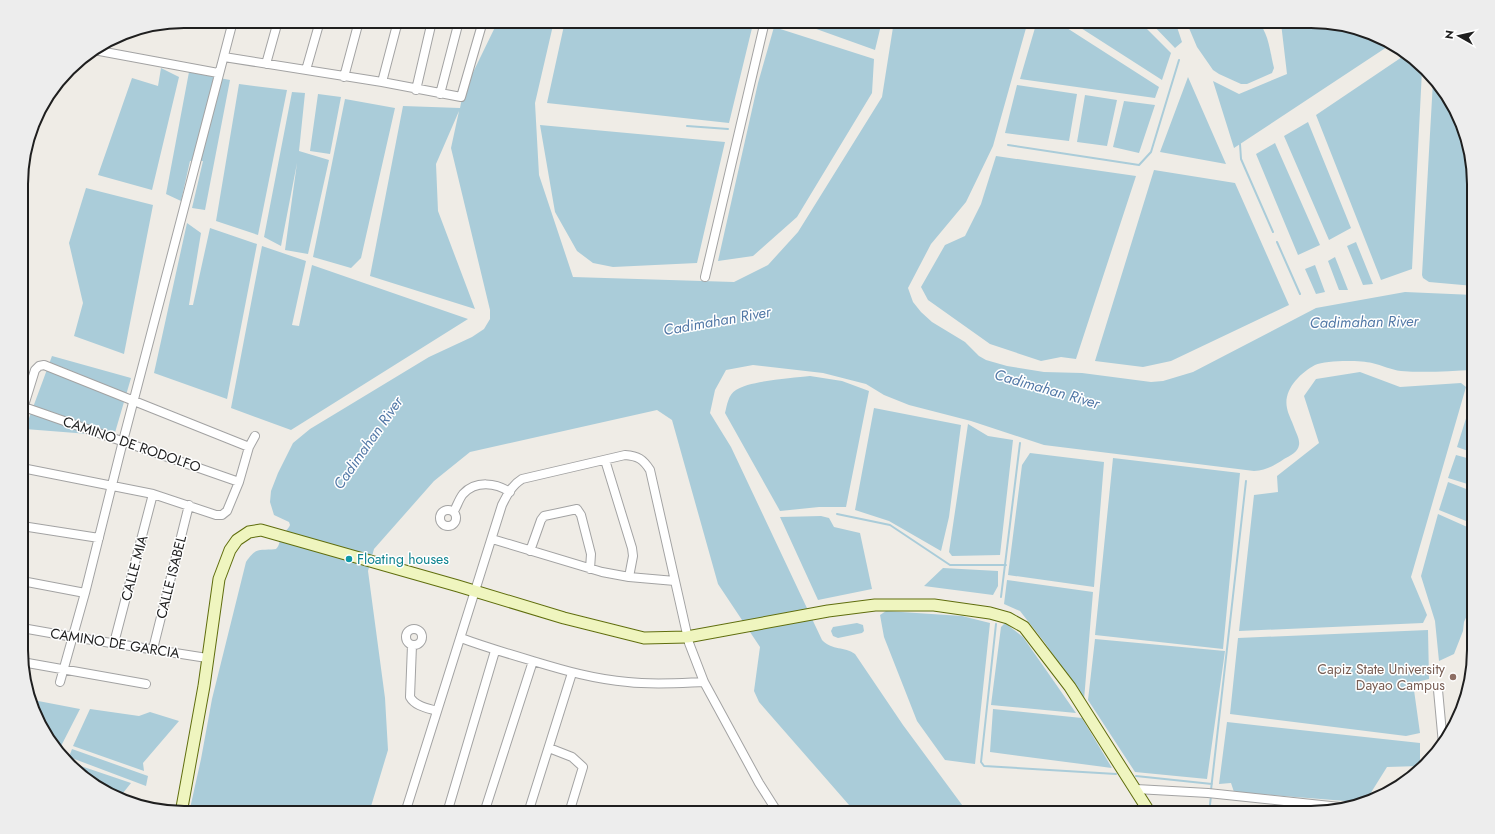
<svg xmlns="http://www.w3.org/2000/svg" width="1495" height="834" font-family="Jost,sans-serif">
  <style>
    .water { fill: #aaccd9 }
    .lines { fill: none; stroke-linecap: round; stroke-linejoin: round }
    .stream { stroke: #aaccd9; stroke-width: 2 }
    .street-casing { stroke: #a3a3a3; stroke-width: 10 }
    .secondary-casing { stroke: #606e0e; stroke-width: 13 }
    .street { stroke: #fff; stroke-width: 8 }
    .secondary { stroke: #eff5bf; stroke-width: 11 }
    .culture-dot { fill: #0f9aa8; stroke: #fff; stroke-width: 1.5 }
    .education-dot { fill: #8d6e63; stroke: #fff; stroke-width: 1.5 }
    .labels { text-anchor: middle; dominant-baseline: central; stroke-width: 3; stroke-linejoin: round; paint-order: stroke }
    .street-label { font-size: 14px; fill: #1f1f1f; stroke: #fff }
    .culture-label { font-size: 14px; fill: #0d838f; stroke: #fff; text-anchor: start }
    .education-label { font-size: 14px; fill: #785e54; stroke: #fff; text-anchor: end }
    .water-label { font-size: 15px; font-style: italic; fill: #5379a7; stroke: #fff }
    .rim { fill: none; stroke: #1f1f1f; stroke-width: 2 }
  </style>
  <rect width="100%" height="100%" fill="#efece6"/>
  <path class="water" d="M 498,21 L 554,21 L 535,103 L 539,175 L 573,277 L 734,282 L 768,265 L 798,232 L 882,97 L 894,21 L 1028,21 L 993,146 L 966,202 L 931,244 L 908,288 L 913,302 L 921,312 L 932,322 L 965,342 L 979,356 L 986,360 L 1007,366 L 1044,372 L 1082,373 L 1151,382 L 1163,381 L 1193,372 L 1316,308 L 1405,292 L 1474,295 L 1474,370 C 1449,371 1425,373 1401,371 C 1391,370 1382,365 1372,363 C 1360,360 1326,360 1315,365 C 1300,373 1283,390 1287,408 C 1288,414 1292,421 1294,427 C 1296,433 1300,439 1299,445 C 1298,452 1290,456 1284,459 C 1274,466 1266,470 1254,471 L 1044,445 L 971,421 L 909,405 L 884,395 L 866,384 L 823,373 L 753,365 L 726,370 L 715,390 L 710,413 L 731,447 L 822,640 C 833,651 844,646 855,654 L 903,725 L 968,813 L 856,813 L 759,702 L 754,691 L 760,647 L 718,584 L 672,420 L 657,410 L 470,452 L 434,481 L 374,549 L 368,571 L 385,698 L 388,750 L 369,813 L 189,813 L 201,759 L 212,699 L 246,562 C 257,546 259,551 276,549 C 280,545 279,541 281,536 C 284,532 288,530 290,525 L 289,522 L 274,515 L 270,502 L 271,491 L 278,473 L 293,443 L 310,429 L 429,357 L 472,337 L 484,329 L 490,319 L 490,310 L 451,148 L 459,111 L 436,164 L 438,211 L 475,309 L 370,276 L 403,106 L 460,108 L 463,93 Z
    M 565,21 L 733,21 L 752,28 L 729,123 L 547,103 Z
    M 794,21 L 882,21 L 875,50 Z
    M 1037,21 L 1056,21 L 1159,87 L 1155,98 L 1020,79 Z
    M 1070,21 L 1139,21 L 1171,53 L 1162,80 Z
    M 1149,21 L 1175,21 L 1182,42 L 1175,48 Z
    M 1186,21 L 1257,21 C 1269,32 1270,53 1274,68 L 1272,73 L 1247,84 L 1241,84 L 1219,74 L 1213,70 L 1197,47 Z
    M 1279,21 L 1312,21 L 1354,27 L 1393,43 L 1234,148 L 1213,81 L 1239,94 L 1287,74 L 1281,23 Z
    M 774,27 L 874,59 L 872,93 L 797,217 L 753,256 L 718,261 L 758,83 Z
    M 1405,55 L 1422,70 L 1412,269 L 1381,280 L 1316,115 Z
    M 161,68 L 179,77 L 152,190 L 98,175 L 132,78 L 158,86 Z
    M 189,72 L 230,80 L 205,210 L 192,208 L 203,161 L 190,161 L 181,201 L 166,194 Z
    M 1188,77 L 1226,164 L 1160,152 Z
    M 1433,81 L 1447,93 L 1465,132 L 1474,173 L 1474,286 L 1429,282 L 1423,278 L 1422,275 Z
    M 239,84 L 287,90 L 258,235 L 216,221 Z
    M 1017,85 L 1077,94 L 1069,141 L 1005,133 Z
    M 292,92 L 305,93 L 299,151 L 329,160 L 308,254 L 285,250 L 297,163 L 281,246 L 264,237 Z
    M 318,94 L 341,97 L 330,154 L 310,151 Z
    M 1085,95 L 1117,100 L 1107,146 L 1077,142 Z
    M 345,99 L 395,108 L 361,258 L 351,268 L 313,257 Z
    M 1124,101 L 1155,105 L 1139,153 L 1113,147 Z
    M 1308,122 L 1351,228 L 1329,240 L 1284,136 Z
    M 540,125 L 725,142 L 697,263 L 613,267 L 593,263 L 577,251 L 555,212 Z
    M 1275,143 L 1320,245 L 1298,255 L 1256,154 Z
    M 996,156 L 1136,176 L 1076,359 L 1061,357 L 1041,361 L 990,344 L 928,300 L 921,287 L 945,245 L 965,236 L 981,204 Z
    M 1154,170 L 1235,183 L 1289,305 L 1171,361 L 1143,367 L 1095,361 Z
    M 86,188 L 153,205 L 124,354 L 74,336 L 83,303 L 69,243 Z
    M 187,223 L 201,233 L 189,305 L 193,305 L 210,228 L 257,244 L 227,399 L 154,373 Z
    M 1356,242 L 1373,284 L 1363,285 L 1347,246 Z
    M 262,246 L 306,261 L 292,325 L 299,326 L 312,265 L 468,319 L 291,430 L 231,408 Z
    M 1335,257 L 1348,290 L 1339,290 L 1328,261 Z
    M 1315,265 L 1325,292 L 1316,294 L 1305,269 Z
    M 52,356 L 131,378 L 114,436 L 25,429 Z
    M 1360,372 L 1400,387 L 1461,383 L 1466,387 L 1411,577 L 1427,615 L 1423,623 L 1239,631 L 1254,495 L 1278,492 L 1277,476 L 1319,443 L 1304,396 L 1316,379 Z
    M 810,376 L 842,381 L 869,391 L 846,507 L 819,507 L 780,511 L 725,413 C 727,405 728,395 736,390 C 749,381 792,378 810,376 Z
    M 1474,393 L 1474,453 L 1457,447 Z
    M 874,408 L 961,425 L 949,517 L 941,551 L 889,521 L 855,510 Z
    M 968,424 L 988,436 L 1013,440 L 1000,555 L 952,556 L 949,552 Z
    M 1030,453 L 1104,462 L 1094,587 L 1008,575 L 1022,465 Z
    M 1456,455 L 1474,460 L 1474,486 L 1448,478 Z
    M 1113,458 L 1240,473 L 1223,649 L 1095,635 Z
    M 1448,482 L 1474,492 L 1474,519 L 1471,523 L 1439,510 Z
    M 1438,514 L 1474,530 L 1474,600 L 1464,622 L 1463,631 L 1454,654 L 1439,661 L 1435,621 L 1421,576 Z
    M 821,516 L 829,518 L 834,527 L 860,533 L 872,589 L 818,600 L 780,517 Z
    M 943,568 L 998,571 L 998,586 L 993,595 L 924,586 Z
    M 1007,580 L 1093,592 L 1084,700 L 1045,643 L 1020,611 L 1004,604 Z
    M 886,611 L 962,616 L 990,623 L 975,764 L 945,760 L 917,721 L 884,637 L 880,615 Z
    M 857,623 L 863,625 L 864,631 L 862,633 L 838,638 L 833,636 L 831,631 L 833,627 Z
    M 1005,623 L 1023,637 L 1076,713 L 991,705 L 1001,627 Z
    M 1428,630 L 1429,679 L 1413,683 L 1420,733 L 1406,736 L 1230,714 L 1238,638 Z
    M 1095,639 L 1225,651 L 1207,779 L 1135,772 L 1088,700 Z
    M 33,700 L 80,709 L 59,750 L 49,741 Z
    M 90,709 L 139,716 L 150,712 L 179,721 L 143,763 L 144,771 L 73,746 Z
    M 993,709 L 1082,718 L 1112,768 L 990,752 Z
    M 1227,722 L 1420,743 L 1420,766 L 1387,767 L 1367,799 L 1358,802 L 1234,792 L 1231,783 L 1219,784 Z
    M 72,749 L 148,776 L 146,786 L 69,757 Z
    M 72,763 L 131,783 L 119,798 L 103,791 Z"/>
  <g class="lines">
    <path class="stream" d="M 687,126 L 728,129
      M 1240,144 L 1241,159 L 1273,232
      M 1008,145 L 1139,165 L 1151,152 L 1179,60
      M 1277,242 L 1300,294
      M 837,514 L 890,525 L 950,565 L 1006,565
      M 1001,597 L 1020,443
      M 996,624 L 981,762 L 984,766 L 1116,774
      M 1136,776 L 1212,784
      M 1211,790 L 1246,481
      M 1209,813 L 1211,796"/>
    <g class="street-casing">
      <path id="street" d="M 94,50 L 218,73
        M 224,57 L 382,82 L 461,97 L 483,21
        M 266,64 L 278,21
        M 306,70 L 320,21
        M 344,77 L 359,21
        M 382,82 L 398,21
        M 416,90 L 432,21
        M 440,94 L 459,21
        M 705,277 L 765,21
        M 24,407 L 239,482
        M 22,412 L 35,370 L 39,366 L 44,365 L 249,447
        M 605,460 L 632,548 L 633,556 L 629,577
        M 22,468 L 153,494 L 216,515 L 222,515 L 227,511 L 239,482 L 249,447 L 255,436
        M440 518a8 8 0 1 1 16 0a8 8 0 1 1-16 0Z
        M 454,511 C 457,506 459,499 463,494 C 476,480 496,483 510,492
        M 22,526 L 99,538
        M 492,539 L 602,572 L 629,577 L 675,581
        M 530,551 L 541,520 L 544,516 L 577,509 L 581,515 L 591,554 L 590,569
        M 22,581 L 85,593
        M 22,628 L 73,637 L 207,658
        M406 637a8 8 0 1 1 16 0a8 8 0 1 1-16 0Z
        M 461,638 C 485,647 509,654 533,661 C 566,671 594,679 628,682 C 653,685 679,683 704,682
        M 114,643 L 153,494
        M 412,645 L 410,697 C 415,706 427,708 437,711
        M 153,649 L 189,505
        M 22,662 L 146,684
        M 60,682 L 85,593 L 123,441 L 233,21
        M 1438,690 L 1443,744
        M 549,748 L 572,757 L 583,767 L 569,813
        M 1136,789 L 1208,793 L 1340,807
        M 405,813 L 502,505 C 507,495 512,485 522,479 L 625,455 C 638,456 643,459 650,470 L 689,643 L 704,682 L 759,783 L 778,813
        M 447,813 L 495,651
        M 484,813 L 533,661
        M 528,813 L 572,673"/>
    </g>
    <g class="secondary-casing">
      <path id="secondary" d="M 181,813 L 204,686 L 219,579 L 230,550 L 237,540 L 249,532 L 261,530 L 458,586 L 564,618 L 644,638 L 687,637 L 828,611 L 875,605 L 934,605 L 990,613 L 1008,618 L 1024,627 L 1070,687 L 1150,813"/>
    </g>
    <use href="#street" class="street"/>
    <use href="#secondary" class="secondary"/>
  </g>
  <circle class="culture-dot" cx="349" cy="559" r="4"/>
  <circle class="education-dot" cx="1453" cy="677" r="4"/>
  <g class="labels">
    <g class="street-label">
      <text transform="translate(132 444) rotate(19)">CAMINO DE RODOLFO</text>
      <text transform="translate(134 568) rotate(-75)">CALLE MIA</text>
      <text transform="translate(171 577) rotate(-76)">CALLE ISABEL</text>
      <text transform="translate(115 643) rotate(9)">CAMINO DE GARCIA</text>
    </g>
    <g class="culture-label">
      <text x="357" y="559">Floating houses</text>
    </g>
    <g class="education-label">
      <text x="1445" y="669">Capiz State University<tspan x="1445" dy="16">Dayao Campus</tspan></text>
    </g>
    <g class="water-label">
      <text transform="translate(717 321) rotate(-10)">Cadimahan River</text>
      <text transform="translate(1364 322) rotate(-1)">Cadimahan River</text>
      <text transform="translate(1047 389) rotate(16)">Cadimahan River</text>
      <text transform="translate(368 443) rotate(-55)">Cadimahan River</text>
    </g>
  </g>
  <path d="M0 0H1495V834H0ZM184 28H1311A156 156 0 0 1 1467 184V650A156 156 0 0 1 1311 806H184A156 156 0 0 1 28 650V184A156 156 0 0 1 184 28Z" fill="#ededed" fill-rule="evenodd"/>
  <path class="rim" d="M184 28H1311A156 156 0 0 1 1467 184V650A156 156 0 0 1 1311 806H184A156 156 0 0 1 28 650V184A156 156 0 0 1 184 28Z"/>
  <g transform="translate(1459 36) rotate(278)" stroke="#ffffff" stroke-width="3" paint-order="stroke">
  <path d="M0-3L7 15L0 10L-7 15Z" fill="#1f1f1f"/>
  <text y="-6" font-size="11" font-weight="bold" text-anchor="middle" fill="#1f1f1f">N</text>
  </g>
</svg>
